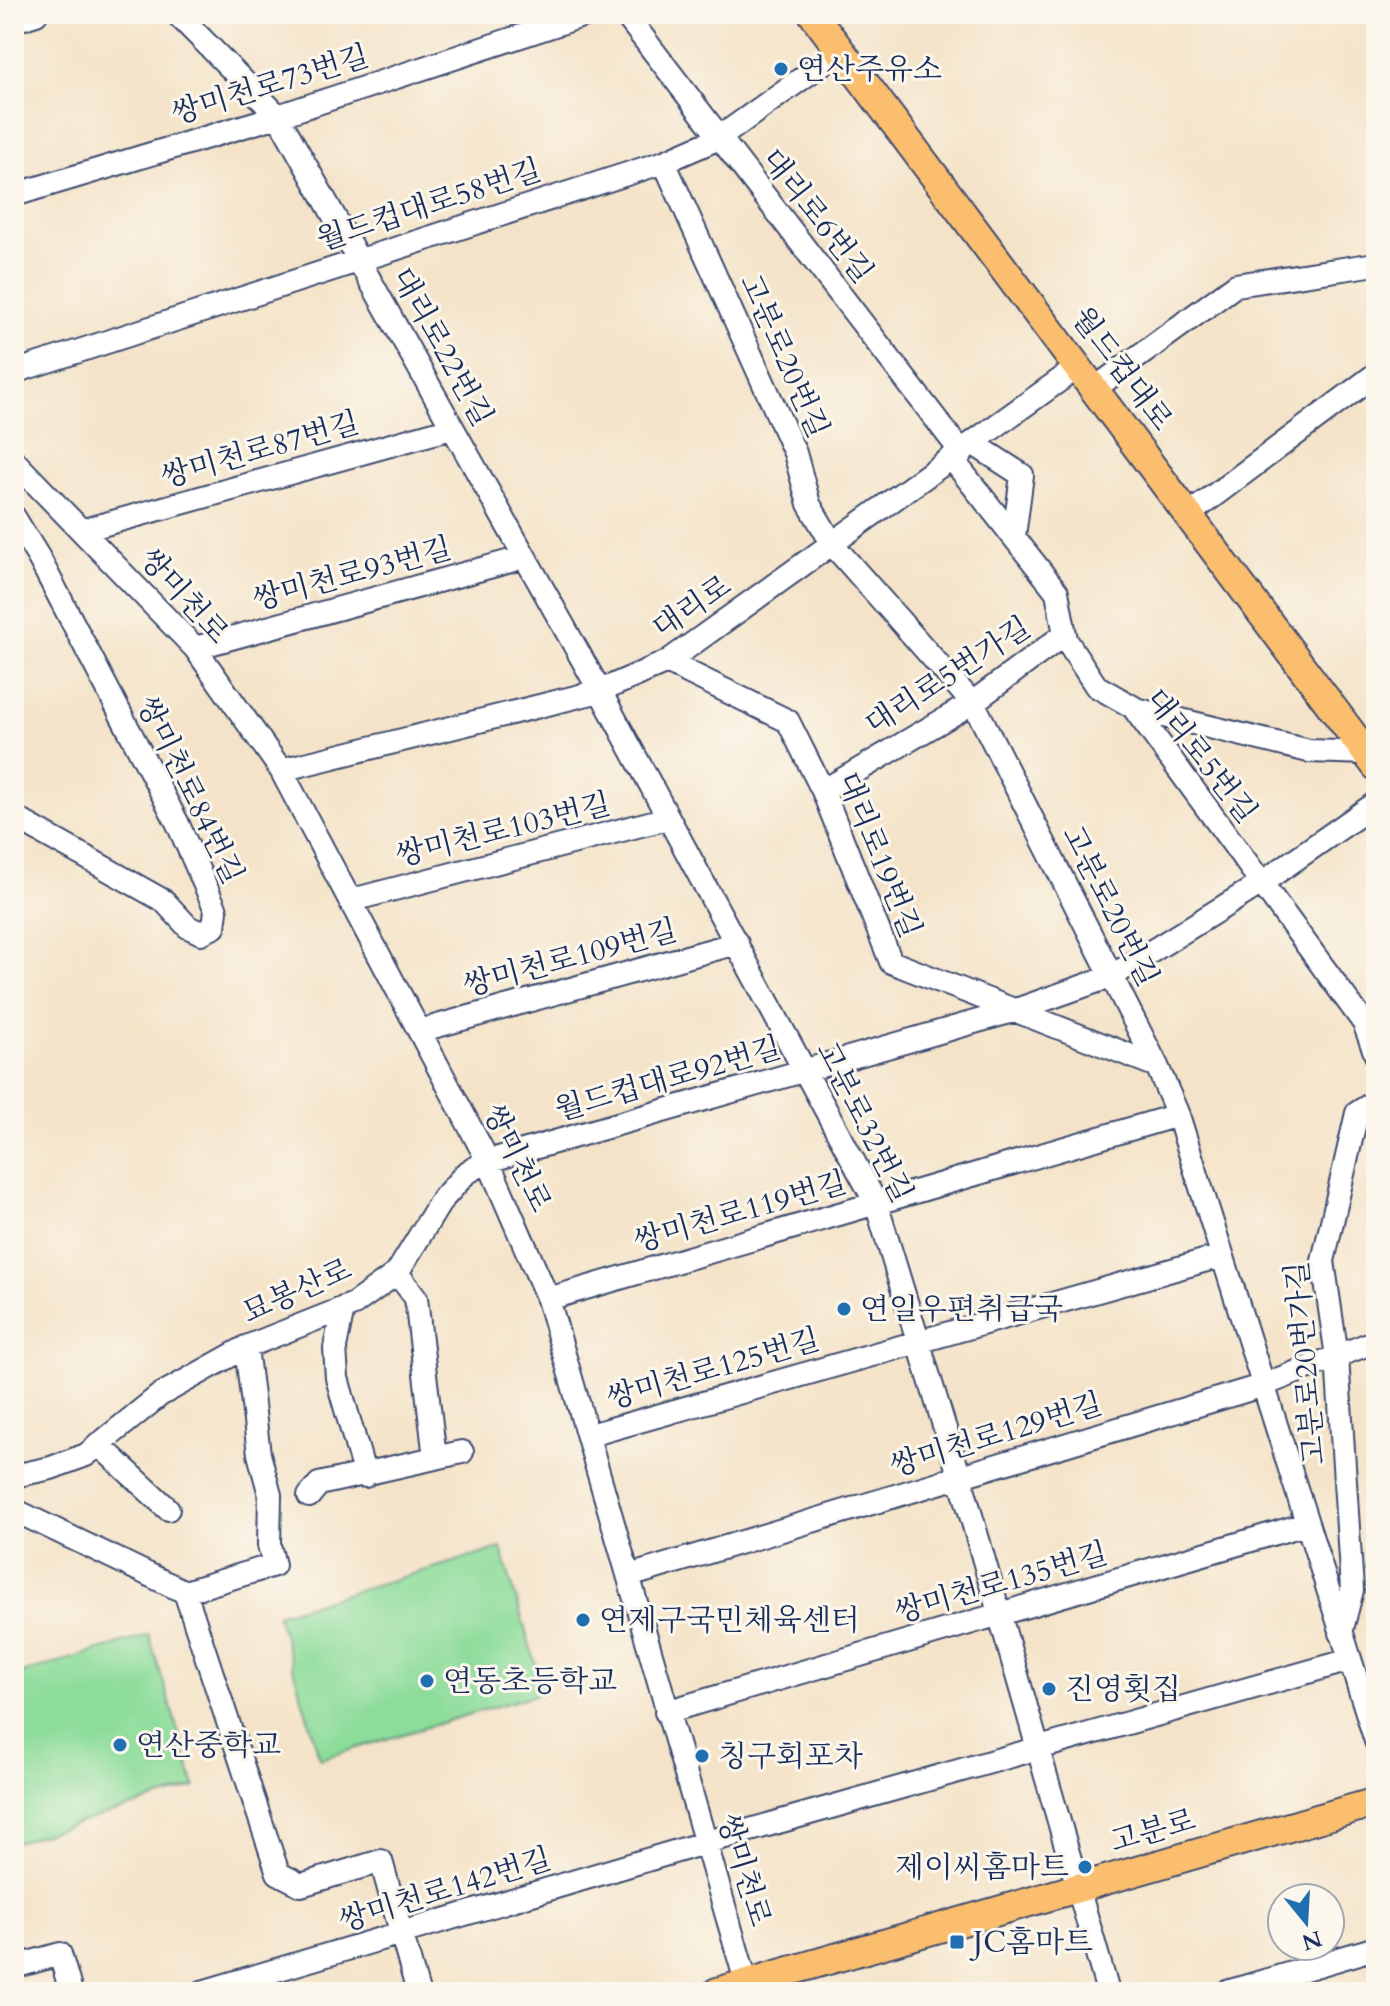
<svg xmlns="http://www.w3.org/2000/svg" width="1390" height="2006" font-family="Cardo,'Noto Serif KR',serif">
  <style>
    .green { fill: #8cdc9a; stroke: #54867c; stroke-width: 2 }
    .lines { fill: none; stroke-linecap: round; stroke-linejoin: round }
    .minor-casing { stroke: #3c4a6e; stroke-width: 26 }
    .major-casing { stroke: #3c4a6e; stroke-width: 32 }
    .minor { stroke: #fff; stroke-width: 22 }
    .major { stroke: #fabe6e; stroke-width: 28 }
    .poi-dot { fill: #1f6fb2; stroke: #fbf7ec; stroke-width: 3 }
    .labels { text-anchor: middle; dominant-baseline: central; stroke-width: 6; stroke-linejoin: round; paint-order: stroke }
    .poi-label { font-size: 30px; fill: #1b2f5e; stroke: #fbf7ec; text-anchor: start }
    .street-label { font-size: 30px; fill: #1b2f5e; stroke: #fbf7ec }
  </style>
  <rect width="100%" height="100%" fill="#fbf7ec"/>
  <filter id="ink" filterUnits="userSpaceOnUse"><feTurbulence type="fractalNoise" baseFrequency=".0125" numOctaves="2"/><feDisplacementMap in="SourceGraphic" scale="16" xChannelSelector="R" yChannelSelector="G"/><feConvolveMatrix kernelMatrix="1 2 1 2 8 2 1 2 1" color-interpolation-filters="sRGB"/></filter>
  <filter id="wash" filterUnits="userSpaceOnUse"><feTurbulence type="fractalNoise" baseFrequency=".006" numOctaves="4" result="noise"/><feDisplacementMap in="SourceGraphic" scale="32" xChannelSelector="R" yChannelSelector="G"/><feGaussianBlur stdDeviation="1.8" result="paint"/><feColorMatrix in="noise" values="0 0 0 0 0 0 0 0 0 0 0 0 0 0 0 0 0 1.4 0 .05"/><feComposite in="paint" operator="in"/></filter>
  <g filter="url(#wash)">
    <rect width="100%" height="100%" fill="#f4e3c8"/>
    <path class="green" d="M 501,1548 L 544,1692 L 320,1759 L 277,1614 Z
      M 149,1635 L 195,1787 L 14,1843 L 14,1676 Z"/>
  </g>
  <g filter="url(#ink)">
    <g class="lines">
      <g class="minor-casing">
        <path id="minor" d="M 177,14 L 278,116 L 600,691 L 876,1203 L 964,1491 L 1108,1992
          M 625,14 L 962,453
          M 14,21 L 36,14
          M 664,162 L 795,453 L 809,504 L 833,545 L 975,706 L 1157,1066 L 1178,1115 L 1376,1741
          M 14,195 L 278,116 L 588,14
          M 14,372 L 664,162 L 719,138 L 840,51
          M 1094,389 L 1236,285 L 1376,264
          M 974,444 L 1022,475 L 1014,536
          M 953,460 L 1057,592 L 1066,640 L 1096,686 L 1133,707 L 1364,1023 L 1376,1055
          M 14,461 L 195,648 L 281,770 L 488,1161 L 548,1299 L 749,1992
          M 1188,515 L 1376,374
          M 14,517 L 39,558 L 177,822 L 216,910 L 214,927 L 201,933 L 188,927 L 164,901 L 14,817
          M 84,530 L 452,428
          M 195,648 L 525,557
          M 667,662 L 788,721 L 823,791 L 891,962 L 1157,1066
          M 1135,709 L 1309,751 L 1367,753
          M 281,770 L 600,691 L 667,662 L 1078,367
          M 823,791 L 972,703 L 1065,634
          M 352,900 L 668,818
          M 419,1031 L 737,943
          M 548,1299 L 1178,1115
          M 343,1308 L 335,1348 L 337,1378 L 365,1476
          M 590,1435 L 1221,1256
          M 98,1444 L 168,1509
          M 435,1458 L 462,1452
          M 14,1476 L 51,1468 L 86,1455 L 160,1395 L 246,1347 L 354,1304 L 397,1273 L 441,1201 L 466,1173 L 488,1161 L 1013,1011 L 1112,976 L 1260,884 L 1376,803
          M 309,1496 L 319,1484 L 435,1458 L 416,1298 L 397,1273
          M 14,1510 L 185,1592 L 274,1565 L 269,1545 L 270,1495 L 259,1454 L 246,1347
          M 629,1576 L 1261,1386 L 1376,1341
          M 185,1592 L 278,1873 L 301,1885 L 381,1861 L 418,1992
          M 1341,1633 L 1352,1590 L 1337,1357 L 1323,1261 L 1357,1113 L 1376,1101
          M 666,1712 L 1306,1524
          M 14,1967 L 60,1954 L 71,1992
          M 202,1992 L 704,1843 L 1350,1660
          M 1227,1992 L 1376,1948"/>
      </g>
      <g class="major-casing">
        <path id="major" d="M 813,14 L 1376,766
          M 717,1992 L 1376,1802"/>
      </g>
      <use href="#minor" class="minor"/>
      <use href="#major" class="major"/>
    </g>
  </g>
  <g class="poi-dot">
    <circle cx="781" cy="69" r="8"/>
    <circle cx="844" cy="1309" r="8"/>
    <circle cx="583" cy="1620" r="8"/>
    <circle cx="427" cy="1681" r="8"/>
    <circle cx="1049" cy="1689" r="8"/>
    <circle cx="120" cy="1745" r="8"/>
    <circle cx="702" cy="1756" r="8"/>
    <circle cx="1085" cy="1867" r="8"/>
    <rect x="949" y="1934" width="16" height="16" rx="4"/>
  </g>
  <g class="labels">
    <g class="poi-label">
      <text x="797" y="69">연산주유소</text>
      <text x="860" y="1309">연일우편취급국</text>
      <text x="599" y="1620">연제구국민체육센터</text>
      <text x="443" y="1681">연동초등학교</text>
      <text x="1065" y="1689">진영횟집</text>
      <text x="136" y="1745">연산중학교</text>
      <text x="718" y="1756">칭구회포차</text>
      <text x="1069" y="1867" text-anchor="end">제이씨홈마트</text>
      <text x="973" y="1942">JC홈마트</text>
    </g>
    <g class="street-label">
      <text transform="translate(270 85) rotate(-17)">쌍미천로73번길</text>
      <text transform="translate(429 205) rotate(-18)">월드컵대로58번길</text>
      <text transform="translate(817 216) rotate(52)">대리로6번길</text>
      <text transform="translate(442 347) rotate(61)">대리로22번길</text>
      <text transform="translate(784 356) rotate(66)">고분로20번길</text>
      <text transform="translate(1122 369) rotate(53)">월드컵대로</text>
      <text transform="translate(260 450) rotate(-16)">쌍미천로87번길</text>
      <text transform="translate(352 574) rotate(-15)">쌍미천로93번길</text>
      <text transform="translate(184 596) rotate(48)">쌍미천로</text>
      <text transform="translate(692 607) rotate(-34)">대리로</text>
      <text transform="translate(948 676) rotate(-33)">대리로5번가길</text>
      <text transform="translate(1201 756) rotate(52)">대리로5번길</text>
      <text transform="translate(190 790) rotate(64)">쌍미천로84번길</text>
      <text transform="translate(503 830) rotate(-14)">쌍미천로103번길</text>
      <text transform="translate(879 855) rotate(68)">대리로19번길</text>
      <text transform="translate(1110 906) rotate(63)">고분로20번길</text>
      <text transform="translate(570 958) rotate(-15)">쌍미천로109번길</text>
      <text transform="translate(668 1079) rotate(-16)">월드컵대로92번길</text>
      <text transform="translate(864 1122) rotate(63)">고분로32번길</text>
      <text transform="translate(517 1158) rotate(64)">쌍미천로</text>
      <text transform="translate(740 1212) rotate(-16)">쌍미천로119번길</text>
      <text transform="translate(297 1291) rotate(-24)">묘봉산로</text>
      <text transform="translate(1306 1363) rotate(-95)">고분로20번가길</text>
      <text transform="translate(713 1369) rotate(-16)">쌍미천로125번길</text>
      <text transform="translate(996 1435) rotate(-17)">쌍미천로129번길</text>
      <text transform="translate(1001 1583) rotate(-16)">쌍미천로135번길</text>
      <text transform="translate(1153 1831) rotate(-16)">고분로</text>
      <text transform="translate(744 1870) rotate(73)">쌍미천로</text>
      <text transform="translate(445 1890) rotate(-17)">쌍미천로142번길</text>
    </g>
  </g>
  <rect width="1390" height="2006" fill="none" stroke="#fbf7ec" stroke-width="48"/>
  <g transform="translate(1306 1922) rotate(162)"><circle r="38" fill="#fbf7ec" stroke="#a1a7b3" stroke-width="2"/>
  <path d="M0-6L14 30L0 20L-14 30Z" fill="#1f6fb2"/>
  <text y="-12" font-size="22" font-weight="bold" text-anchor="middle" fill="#1b2f5e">N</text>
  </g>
</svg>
